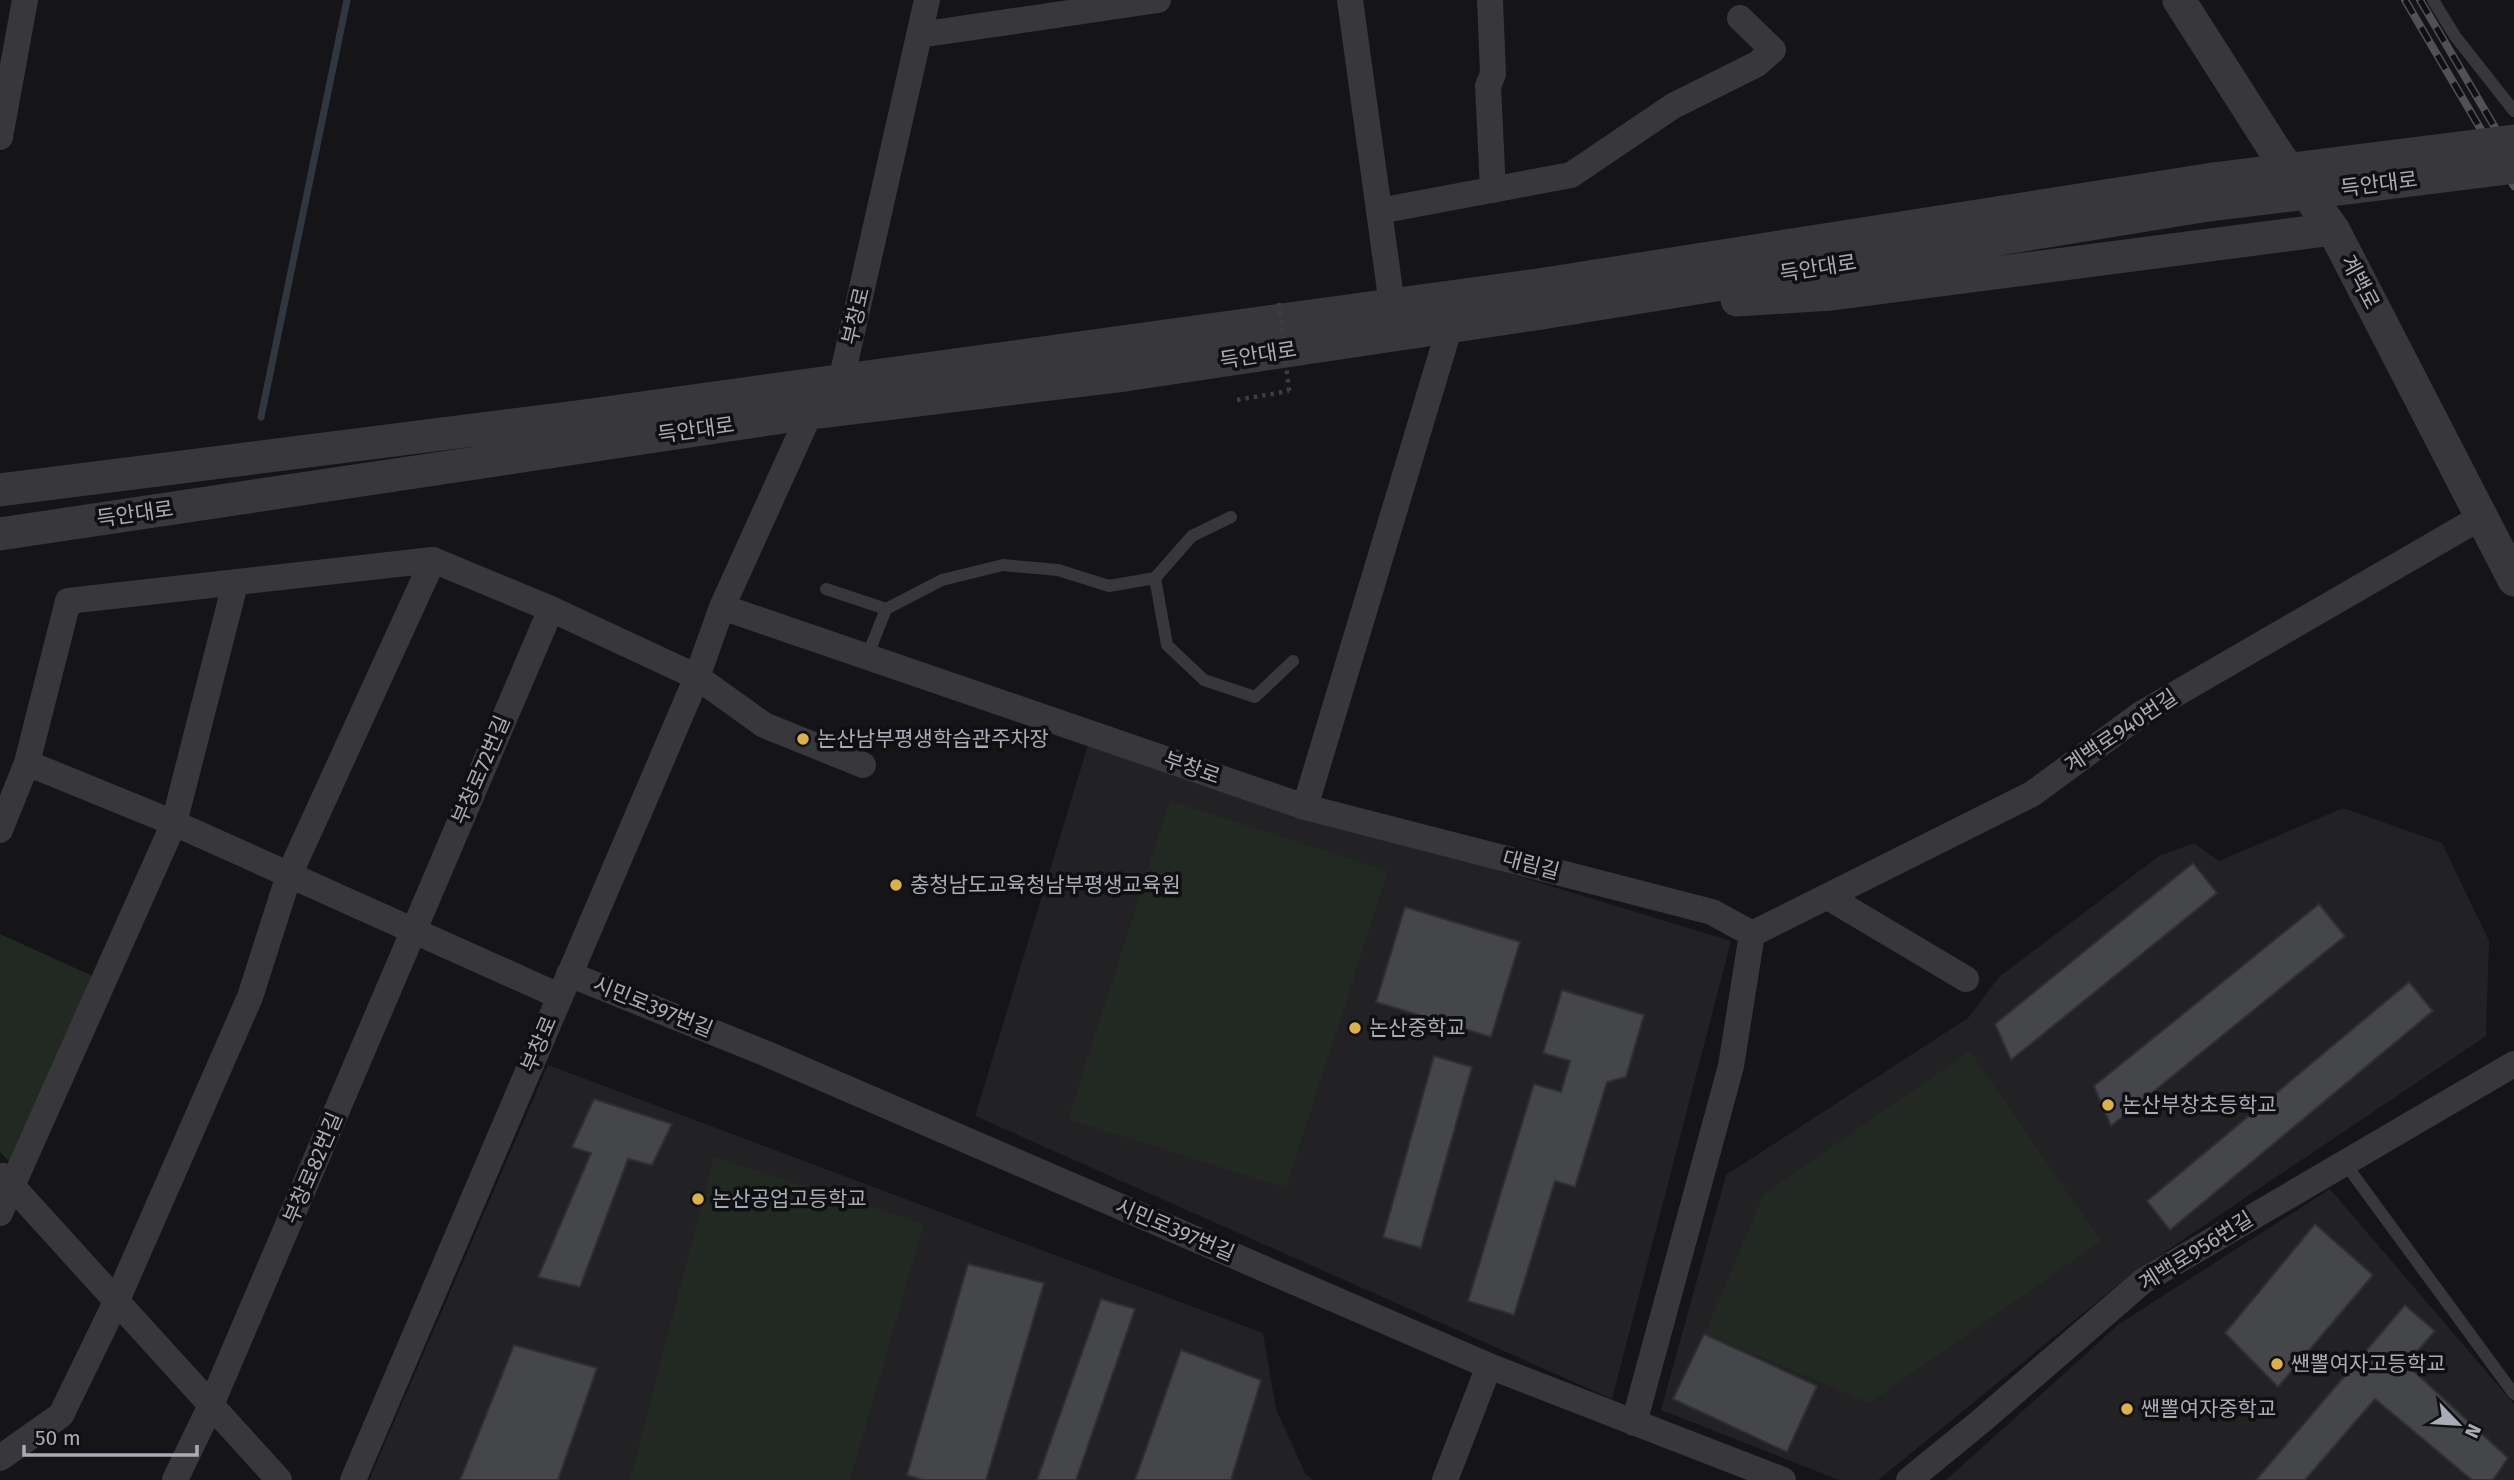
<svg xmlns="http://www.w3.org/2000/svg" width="2514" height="1480" font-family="'Fira Sans','Noto Sans KR',sans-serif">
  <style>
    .built { fill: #222224 }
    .green { fill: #222923 }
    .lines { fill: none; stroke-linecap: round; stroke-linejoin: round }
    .stream { stroke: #30373e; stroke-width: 7 }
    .building { fill: #45464a; stroke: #303033; stroke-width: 2 }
    .path { stroke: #3d3e42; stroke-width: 4.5; stroke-dasharray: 3.5 5; stroke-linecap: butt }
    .service { stroke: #37373c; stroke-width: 12 }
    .minor { stroke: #37373c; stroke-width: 26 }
    .tertiary { stroke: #37373c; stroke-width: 33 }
    .rail-casing { stroke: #505156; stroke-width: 8 }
    .rail { stroke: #101012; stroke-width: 5; stroke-dasharray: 16; stroke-linecap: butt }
    .path-bridge { stroke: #3d3e42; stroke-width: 4.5; stroke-dasharray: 3.5 5; stroke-linecap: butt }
    .tertiary-bridge { stroke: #37373c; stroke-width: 33 }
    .poi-dot { fill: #deb147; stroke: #101012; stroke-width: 2.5 }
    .labels { text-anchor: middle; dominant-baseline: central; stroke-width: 7; stroke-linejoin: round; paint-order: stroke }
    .street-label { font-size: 21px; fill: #a9acb6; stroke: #101012 }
    .poi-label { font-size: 21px; fill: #a9acb6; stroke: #101012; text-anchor: start }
  </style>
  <rect width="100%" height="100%" fill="#151517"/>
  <path class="built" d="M 1088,745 L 1731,941 L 1612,1399 L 975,1116 Z
    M 2343,808 L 2442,843 L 2489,941 L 2486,1036 L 2129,1276 L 1878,1480 L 1839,1480 L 1661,1410 L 1726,1175 L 1968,1018 L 1999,977 L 2159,856 L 2194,843 L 2219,861 Z
    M 548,1065 L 1263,1333 L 1276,1409 L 1305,1473 L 1313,1480 L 369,1480 Z
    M 2330,1189 L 2514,1404 L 2514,1480 L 1946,1480 L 2119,1324 Z"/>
  <path class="green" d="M 1170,801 L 1388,871 L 1286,1188 L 1068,1119 Z
    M 0,934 L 97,978 L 12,1165 L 0,1152 Z
    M 1970,1051 L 2101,1241 L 1869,1403 L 1705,1333 L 1764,1194 Z
    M 714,1157 L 924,1224 L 850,1480 L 630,1480 Z"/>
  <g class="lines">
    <path class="stream" d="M 261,417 L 347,0"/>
  </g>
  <path class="building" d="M 2193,863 L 2217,893 L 2011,1060 L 1995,1024 Z
    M 2319,904 L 2345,936 L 2111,1126 L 2094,1086 Z
    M 1405,907 L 1520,942 L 1491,1037 L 1376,1002 Z
    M 2409,982 L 2433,1011 L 2170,1230 L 2147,1201 Z
    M 1562,990 L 1644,1015 L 1626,1077 L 1607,1082 L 1575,1187 L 1555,1181 L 1514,1315 L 1468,1301 L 1534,1084 L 1561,1092 L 1570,1061 L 1543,1053 Z
    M 1434,1056 L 1472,1067 L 1421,1248 L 1383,1237 Z
    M 594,1099 L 672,1124 L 652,1165 L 628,1159 L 580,1287 L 538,1277 L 591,1153 L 572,1147 Z
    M 2315,1224 L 2373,1275 L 2278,1387 L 2225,1333 Z
    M 968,1264 L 1044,1283 L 986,1480 L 923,1480 L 907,1475 Z
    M 1101,1299 L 1135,1309 L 1076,1480 L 1037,1480 Z
    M 2405,1305 L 2435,1331 L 2406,1364 L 2508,1458 L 2493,1480 L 2472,1480 L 2375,1399 L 2305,1480 L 2256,1480 Z
    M 1704,1334 L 1817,1386 L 1787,1452 L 1673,1399 Z
    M 514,1345 L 597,1368 L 558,1480 L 460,1480 Z
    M 1181,1350 L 1261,1380 L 1231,1480 L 1135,1480 Z"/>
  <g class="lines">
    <path class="path" d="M 1237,400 L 1289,391"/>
    <path class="service" d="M 2433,0 L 2455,36 L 2514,111
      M 1155,578 L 1192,536 L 1231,517
      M 826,589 L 886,609
      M 867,657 L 886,609 L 942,580 L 1003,565 L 1058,570 L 1109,586 L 1155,578 L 1167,645 L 1204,680 L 1255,697 L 1293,661
      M 2344,1162 L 2514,1394"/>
    <path class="minor" d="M 1350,0 L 1392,305
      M 1490,0 L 1493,74 L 1488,86 L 1493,190
      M 919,35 L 1158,0
      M 0,137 L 25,0
      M 1379,211 L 1571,175 L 1673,106 L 1757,64 L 1773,50 L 1740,18
      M 722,607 L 1305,807 L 1712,912 L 1752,934 L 1731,1066 L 1634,1423
      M 27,763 L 174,823 L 559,996
      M 1305,807 L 1450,326
      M 0,830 L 27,763 L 68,601 L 433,560 L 551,609 L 697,677 L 764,725 L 863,765
      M 1828,897 L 1966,979
      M 1752,934 L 2032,794 L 2141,714 L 2483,516
      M 569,974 L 767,1054 L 1489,1366 L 1783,1480
      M 3,1176 L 279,1480
      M 0,1213 L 174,823 L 235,584
      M 0,1458 L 61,1415 L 117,1300 L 250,997 L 289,875 L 433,560
      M 175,1480 L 211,1405 L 551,609
      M 353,1480 L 697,677 L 722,607 L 810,413 L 841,381 L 927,0
      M 1445,1480 L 1489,1366
      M 1909,1480 L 1980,1422 L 2143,1281 L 2514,1064"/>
    <path class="tertiary" d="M 2179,0 L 2278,155 L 2333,229 L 2514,580
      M 1737,300 L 1832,294 L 2333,229
      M 0,490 L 576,417 L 1538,285 L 2213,179
      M 0,534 L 810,413 L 1125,375 L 1542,313 L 2202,206"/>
    <g class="rail-casing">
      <path id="rail" d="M 2405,0 L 2514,186
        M 2420,0 L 2514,160"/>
    </g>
    <use href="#rail" class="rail"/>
    <path class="path-bridge" d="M 1279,303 L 1289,391"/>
    <path class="tertiary-bridge" d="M 2213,179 L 2514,141
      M 2202,206 L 2514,167"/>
  </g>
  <g class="poi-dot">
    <circle cx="803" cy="739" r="7"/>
    <circle cx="896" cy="885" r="7"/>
    <circle cx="1355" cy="1028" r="7"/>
    <circle cx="2108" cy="1105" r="7"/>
    <circle cx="698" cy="1199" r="7"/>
    <circle cx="2277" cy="1364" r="7"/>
    <circle cx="2127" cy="1409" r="7"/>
  </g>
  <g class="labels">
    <g class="street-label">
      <text transform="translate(2379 184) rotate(-7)">득안대로</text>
      <text transform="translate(1818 268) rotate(-9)">득안대로</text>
      <text transform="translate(2360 282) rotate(62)">계백로</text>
      <text transform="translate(856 316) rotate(-77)">부창로</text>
      <text transform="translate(1258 355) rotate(-9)">득안대로</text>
      <text transform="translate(696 430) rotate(-8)">득안대로</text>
      <text transform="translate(135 514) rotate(-8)">득안대로</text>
      <text transform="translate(2121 731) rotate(-34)">계백로940번길</text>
      <text transform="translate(1192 768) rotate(19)">부창로</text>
      <text transform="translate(481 770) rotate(-67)">부창로72번길</text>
      <text transform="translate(1531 865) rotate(15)">대림길</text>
      <text transform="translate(653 1007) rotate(22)">시민로397번길</text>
      <text transform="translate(539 1044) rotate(-67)">부창로</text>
      <text transform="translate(313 1168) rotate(-67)">부창로82번길</text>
      <text transform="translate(1175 1230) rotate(23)">시민로397번길</text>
      <text transform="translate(2196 1251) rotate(-32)">계백로956번길</text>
    </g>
    <g class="poi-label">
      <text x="817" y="739">논산남부평생학습관주차장</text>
      <text x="910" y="885">충청남도교육청남부평생교육원</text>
      <text x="1369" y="1028">논산중학교</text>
      <text x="2122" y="1105">논산부창초등학교</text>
      <text x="712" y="1199">논산공업고등학교</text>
      <text x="2291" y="1364">쌘뽈여자고등학교</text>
      <text x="2141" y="1409">쌘뽈여자중학교</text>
    </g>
  </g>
  <g transform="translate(2458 1424) rotate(115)" stroke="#101012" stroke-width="5" paint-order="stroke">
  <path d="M0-5L12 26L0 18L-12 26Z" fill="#a9acb6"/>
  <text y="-10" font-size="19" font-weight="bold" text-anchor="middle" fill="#a9acb6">N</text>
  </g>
  <path d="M24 1445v10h173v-10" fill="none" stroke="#a9acb6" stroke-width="3.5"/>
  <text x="35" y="1445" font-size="21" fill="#a9acb6" stroke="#101012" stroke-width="5" paint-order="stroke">50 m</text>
</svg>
